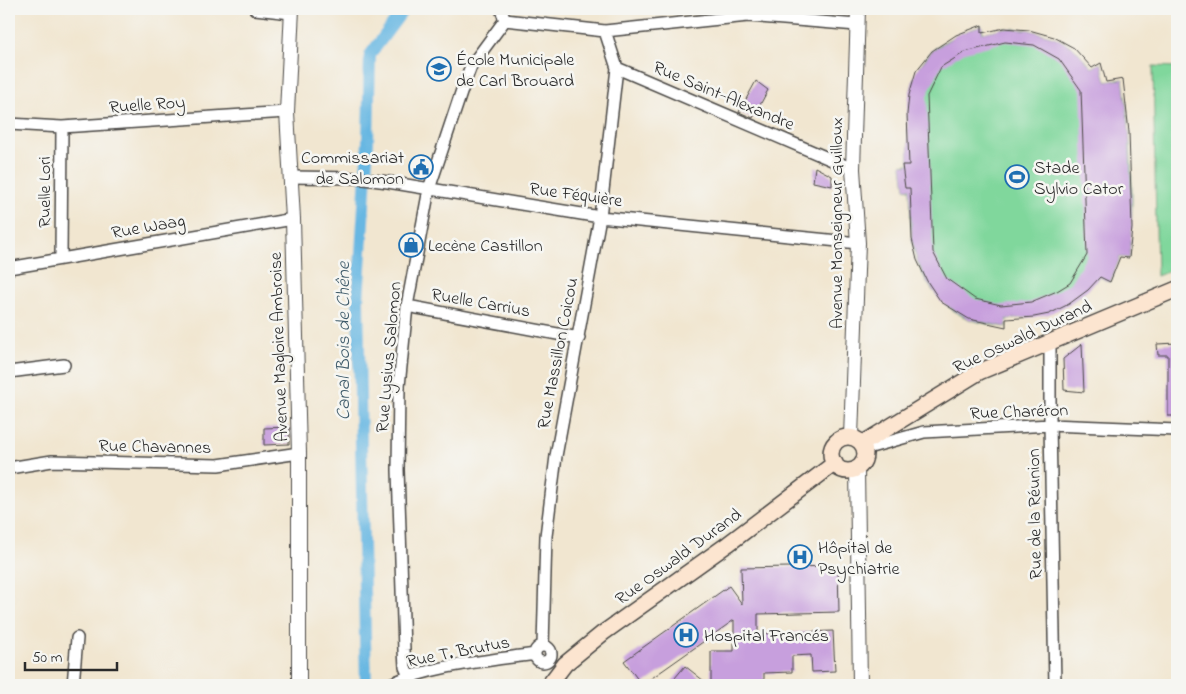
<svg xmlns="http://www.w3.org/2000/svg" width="1186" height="694" viewBox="0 0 1186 694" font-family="'Indie Flower',sans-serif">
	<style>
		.green { fill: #80d79c; stroke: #568164 }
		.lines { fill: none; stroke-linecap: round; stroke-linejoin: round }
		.canal { stroke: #67b7e2; stroke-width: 12 }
		.building { fill: #c79fdd; fill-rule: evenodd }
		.minor-casing { stroke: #494744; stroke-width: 14 }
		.tertiary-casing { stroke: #494744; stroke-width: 16 }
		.secondary-casing { stroke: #494744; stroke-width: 18 }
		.minor { stroke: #fff; stroke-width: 11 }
		.tertiary { stroke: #fff; stroke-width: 14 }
		.secondary { stroke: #fce5d0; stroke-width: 15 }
		.labels { text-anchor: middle; stroke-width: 5; stroke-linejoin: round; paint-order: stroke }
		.poi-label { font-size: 18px; fill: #2b2b2b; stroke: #f6f6f2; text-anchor: start }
		.street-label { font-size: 18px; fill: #2b2b2b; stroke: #f6f6f2 }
		.water-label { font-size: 19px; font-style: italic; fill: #405c6b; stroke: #f6f6f2 }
	</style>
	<rect width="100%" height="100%" fill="#f6f6f2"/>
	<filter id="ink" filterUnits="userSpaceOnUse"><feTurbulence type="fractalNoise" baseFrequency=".02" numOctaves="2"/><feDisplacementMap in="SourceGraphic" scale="10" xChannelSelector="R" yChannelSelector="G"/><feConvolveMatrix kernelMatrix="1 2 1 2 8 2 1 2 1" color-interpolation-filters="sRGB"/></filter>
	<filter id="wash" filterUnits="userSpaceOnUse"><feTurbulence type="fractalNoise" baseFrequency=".0096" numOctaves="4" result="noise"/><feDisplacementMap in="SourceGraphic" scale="20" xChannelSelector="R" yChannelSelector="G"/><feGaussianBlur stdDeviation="1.12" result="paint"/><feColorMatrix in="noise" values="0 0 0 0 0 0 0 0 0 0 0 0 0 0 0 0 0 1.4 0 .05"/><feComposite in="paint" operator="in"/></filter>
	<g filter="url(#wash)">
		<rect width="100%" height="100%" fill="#f1e6d0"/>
		<path class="green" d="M982,25L983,33L1004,28L1029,30L1054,37L1074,48L1092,68L1101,63L1106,82L1123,79C1131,138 1135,199 1129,258L1120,257L1110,282L1100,277C1070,309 1049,316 1007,319L1006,327C994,325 980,323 969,319C937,306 916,272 912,238C910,222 911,205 910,189L905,188L902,165L909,164C909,125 901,83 931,52C944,39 965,32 982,25Z
			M1153,66L1177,67V268L1157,276Z"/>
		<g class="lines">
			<path class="canal" d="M366,685L358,300L368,142L370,55L404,9"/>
		</g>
		<g id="blocks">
			<path class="building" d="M982,25V33L1004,28L1029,30L1054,37L1074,48L1092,68L1101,63L1106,82L1123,79L1129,132L1132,228L1129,258L1120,257L1110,282L1100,277L1088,290L1069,304L1049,314L1034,317L1006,319V327L969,319L941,302L927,281L917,260L912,239L910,188H905L902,165H909L907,114L909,95L916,71L932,51L956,35ZM1005,42L1034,45L1059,59L1081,90L1087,255L1070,283L1057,291L1031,302L1001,305L975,299L947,279L933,252L927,96L941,67L965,52Z
				M756,81L768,90L753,118L739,112Z
				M815,167L832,176V186L813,182Z
				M1177,343V416H1168V355H1158L1157,344Z
				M1082,344L1084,392L1064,390L1063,359Z
				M289,427V444L264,445V428Z
				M838,566L839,612L758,614V634L833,631L835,671L812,672L811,655L792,656V672L764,673V685H711V651H734V620L642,685L624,661L729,586L742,604L741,568Z
				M685,666L709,685H669Z"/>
		</g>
	</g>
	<g filter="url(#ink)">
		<use href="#blocks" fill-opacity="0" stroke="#494744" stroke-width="1"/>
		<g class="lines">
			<g class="minor-casing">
				<path id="minor" d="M255,9L291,13
					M501,9L505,20L605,31L748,16L857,25
					M605,31L617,68L853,169
					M9,124L62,127L287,112
					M291,177L356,178L388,182L600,217L858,243
					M61,258L62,127
					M9,268L293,219
					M407,306L579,338
					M1050,341V425L1055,685
					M9,372L64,365
					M864,449L924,432L1050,425L1177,430
					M9,468L52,461L218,465L299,453
					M543,646L546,536L556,456L600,217L617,68
					M535 654a8 8 0 1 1 16 0a8 8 0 1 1-16 0Z
					M73,685L77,638
					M388,685C434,665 486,661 535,654
					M413,685L405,667L404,650L398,470L399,386L407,306L429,189L463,87L471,66L505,20"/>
			</g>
			<g class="tertiary-casing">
				<path id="tertiary" d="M292,9L287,112L293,219L299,453V685
					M851,437L858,243L853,169L858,9
					M857,468L860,685"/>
			</g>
			<g class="secondary-casing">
				<path id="secondary" d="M831 454a17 17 0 1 1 34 0a17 17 0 1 1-34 0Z
					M862,444L979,372L1177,289
					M549,685L565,664L603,633L728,544L835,463"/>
			</g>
			<use href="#minor" class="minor"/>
			<use href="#tertiary" class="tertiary"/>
			<use href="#secondary" class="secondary"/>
		</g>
	</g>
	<defs>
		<g id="school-ring" transform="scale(1.25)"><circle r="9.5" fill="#f6f6f2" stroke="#1f6fb2" stroke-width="1.5"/><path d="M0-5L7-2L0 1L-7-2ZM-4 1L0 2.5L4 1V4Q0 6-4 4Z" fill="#1f6fb2"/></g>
		<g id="civic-ring" transform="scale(1.25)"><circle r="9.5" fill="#f6f6f2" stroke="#1f6fb2" stroke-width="1.5"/><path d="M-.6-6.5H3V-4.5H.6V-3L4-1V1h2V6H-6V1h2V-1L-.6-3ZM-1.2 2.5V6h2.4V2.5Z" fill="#1f6fb2"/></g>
		<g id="stadium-ring" transform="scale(1.25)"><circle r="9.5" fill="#f6f6f2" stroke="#1f6fb2" stroke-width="1.5"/><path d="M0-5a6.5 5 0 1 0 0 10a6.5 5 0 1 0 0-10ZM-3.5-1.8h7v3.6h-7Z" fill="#1f6fb2"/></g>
		<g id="shop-ring" transform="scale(1.25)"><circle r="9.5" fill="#f6f6f2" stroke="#1f6fb2" stroke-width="1.5"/><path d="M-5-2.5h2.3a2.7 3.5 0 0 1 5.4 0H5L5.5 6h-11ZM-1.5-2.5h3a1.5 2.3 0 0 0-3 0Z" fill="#1f6fb2"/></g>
		<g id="hospital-ring" transform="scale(1.25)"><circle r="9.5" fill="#f6f6f2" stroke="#1f6fb2" stroke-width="1.5"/><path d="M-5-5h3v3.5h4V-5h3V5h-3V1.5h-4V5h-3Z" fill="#1f6fb2"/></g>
	</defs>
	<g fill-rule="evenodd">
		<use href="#school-ring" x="439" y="69"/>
		<use href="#civic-ring" x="421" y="167"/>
		<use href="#stadium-ring" x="1017" y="177"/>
		<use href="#shop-ring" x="411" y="245"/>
		<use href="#hospital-ring" x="800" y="557"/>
		<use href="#hospital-ring" x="686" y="635"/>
	</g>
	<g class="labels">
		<g class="poi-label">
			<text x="456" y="65">École Municipale<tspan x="456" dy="21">de Carl Brouard</tspan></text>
			<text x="404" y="163" text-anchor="end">Commissariat<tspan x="404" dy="21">de Salomon</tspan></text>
			<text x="1034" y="173">Stade<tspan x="1034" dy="21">Sylvio Cator</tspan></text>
			<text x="428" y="251">Lecène Castillon</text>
			<text x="818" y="553">Hôpital de<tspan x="818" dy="21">Psychiatrie</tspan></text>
			<text x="704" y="641">Hospital Francés</text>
		</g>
		<g class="street-label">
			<text transform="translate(724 95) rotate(23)" y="6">Rue Saint-Alexandre</text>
			<text transform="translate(147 104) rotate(-4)" y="6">Ruelle Roy</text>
			<text transform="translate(44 192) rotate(-90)" y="6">Ruelle Lori</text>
			<text transform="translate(576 194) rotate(8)" y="6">Rue Féquière</text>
			<text transform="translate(836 223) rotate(-90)" y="6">Avenue Monseigneur Guilloux</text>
			<text transform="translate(148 226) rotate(-10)" y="6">Rue Waag</text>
			<text transform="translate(481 302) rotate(10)" y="6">Ruelle Carrius</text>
			<text transform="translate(1022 336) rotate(-25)" y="6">Rue Oswald Durand</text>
			<text transform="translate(278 347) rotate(-92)" y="6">Avenue Magloire Ambroise</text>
			<text transform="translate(557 353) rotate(-79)" y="6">Rue Massillon Coicou</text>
			<text transform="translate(388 357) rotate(-85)" y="6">Rue Lysius Salomon</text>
			<text transform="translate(1019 411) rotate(-2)" y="6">Rue Charéron</text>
			<text transform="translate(155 446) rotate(1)" y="6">Rue Chavannes</text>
			<text transform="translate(1034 514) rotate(-91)" y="6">Rue de la Réunion</text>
			<text transform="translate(678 556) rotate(-36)" y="6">Rue Oswald Durand</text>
			<text transform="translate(458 651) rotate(-11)" y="6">Rue T. Brutus</text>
		</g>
		<g class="water-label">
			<text transform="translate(342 341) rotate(-90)" y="7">Canal Bois de Chêne</text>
		</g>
	</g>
	<rect width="1186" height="694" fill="none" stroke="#f6f6f2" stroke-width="30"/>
	<path d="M25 662v8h92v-8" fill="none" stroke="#2b2b2b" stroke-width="2.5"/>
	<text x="32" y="662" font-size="15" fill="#2b2b2b" stroke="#f6f6f2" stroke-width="4" paint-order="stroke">50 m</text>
</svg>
